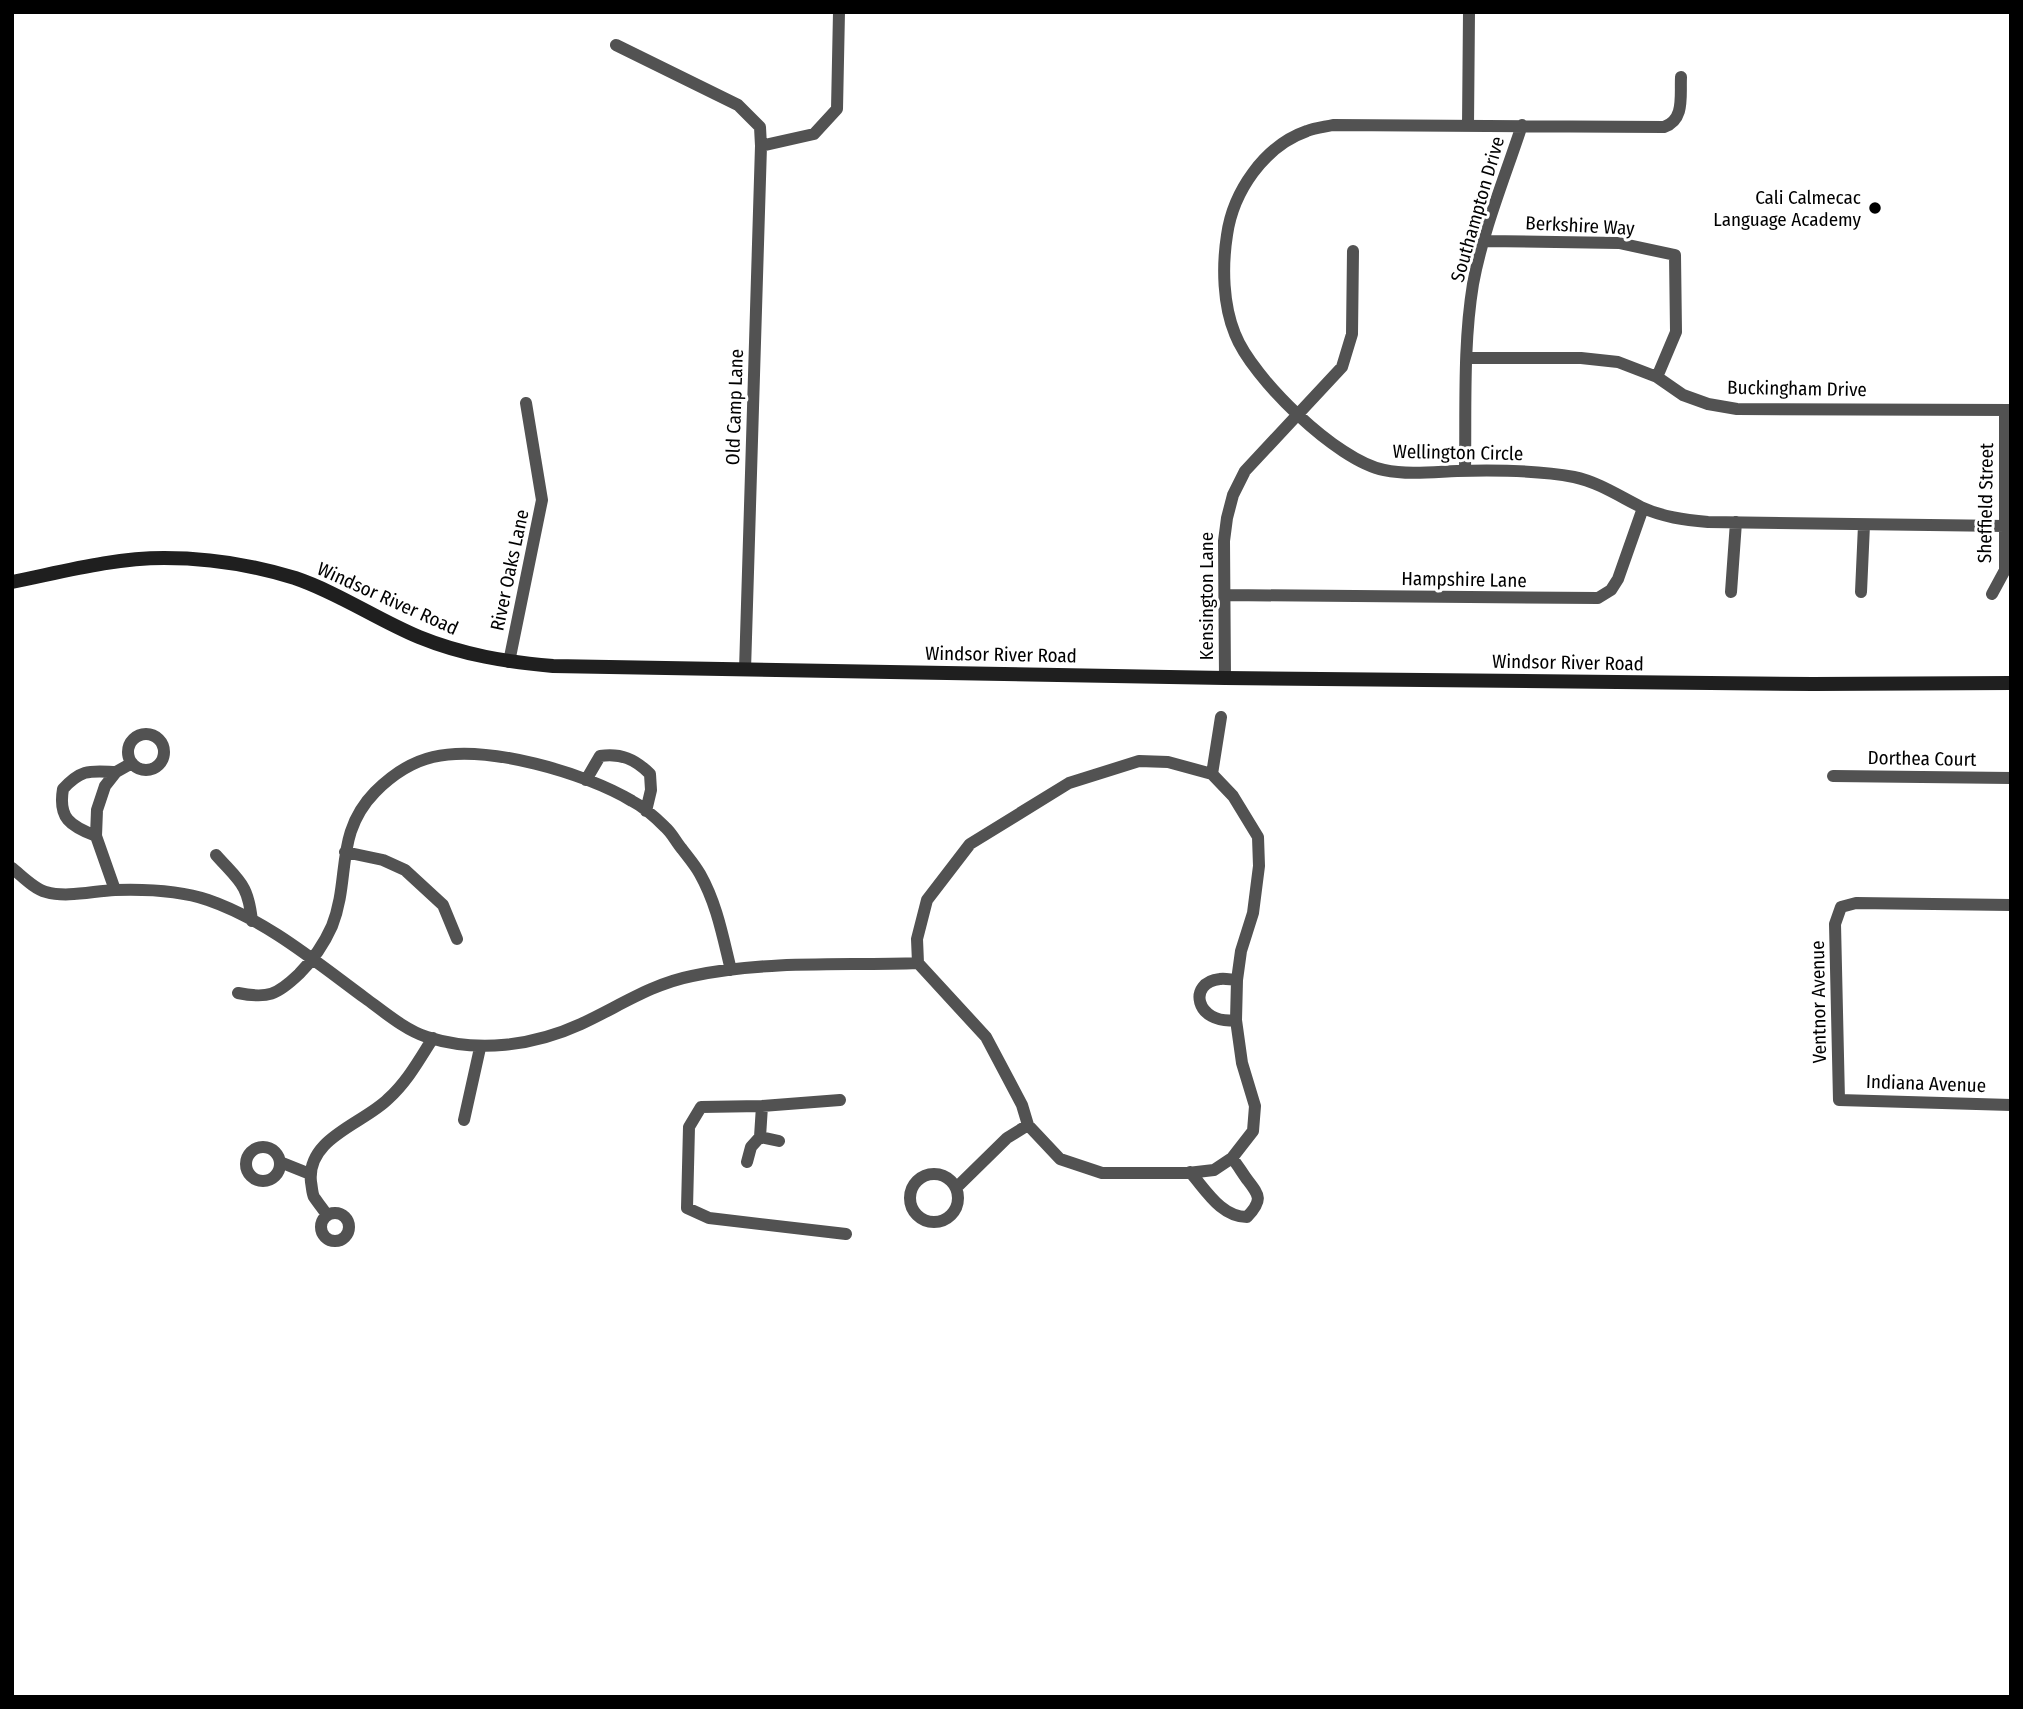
<svg xmlns="http://www.w3.org/2000/svg" width="2023" height="1709" viewBox="0 0 2023 1709" font-family="'Fira Sans Condensed',sans-serif">
	<style>
		.lines { fill: none; stroke-linecap: round; stroke-linejoin: round }
		.minor { stroke: #525252; stroke-width: 12 }
		.secondary { stroke: #1f1f1f; stroke-width: 14 }
		.poi-dot { fill: #000; stroke: #fff; stroke-width: 2.5 }
		.labels { text-anchor: middle; stroke-width: 6; stroke-linejoin: round; paint-order: stroke }
		.poi-label { font-size: 19px; fill: #000; stroke: #fff; text-anchor: end }
		.street-label { font-size: 19px; fill: #000; stroke: #fff }
	</style>
	<rect width="100%" height="100%" fill="#fff"/>
	<g class="lines">
		<path class="minor" d="M616,45L738,105L760,127L761,146
			M1681,77C1680,96 1685,120 1664,127L1333,125C1324,127 1315,128 1307,131C1264,146 1233,192 1227,235C1222,267 1223,305 1235,334C1252,378 1337,461 1384,470C1408,475 1433,472 1457,471C1493,470 1538,470 1574,477C1598,482 1619,496 1641,507C1662,517 1685,520 1708,522L2005,526
			M1468,125L1469,12
			M1484,241L1619,243L1675,255L1676,332L1657,377
			M1467,358H1581L1618,362L1657,377L1683,395L1708,404L1737,409L2011,410
			M1465,471C1466,409 1463,345 1473,284C1483,230 1505,177 1522,125
			M1731,592L1736,522
			M1861,592L1864,525
			M1992,594L2005,570V410
			M1225,595L1598,598L1611,590L1618,579L1643,508
			M509,662L542,500L526,403
			M745,670L761,146L814,134L837,109L839,12
			M1225,678L1224,541L1227,518L1233,495L1245,471L1342,367L1352,334L1353,251
			M128 752a18 18 0 1 1 36 0a18 18 0 1 1-36 0Z
			M1212,774L1221,717
			M1833,776L2011,778
			M586,780L600,756C621,753 635,759 650,774L651,790L646,811
			M96,836C70,826 58,818 63,789C82,768 91,771 116,772
			M345,852L383,860L405,870L443,905L457,939
			M216,855C240,882 248,884 252,921
			M12,868C22,876 34,889 46,892C67,898 93,891 115,890C146,889 179,890 208,900C266,920 316,962 365,998C383,1011 405,1030 427,1037C478,1053 533,1046 581,1024C618,1007 651,984 692,976C766,960 843,966 918,963L917,939L927,900L970,844L1069,783L1139,761L1168,762L1212,774L1233,796L1258,837L1259,866L1253,913L1241,951L1237,980L1236,1020L1242,1063L1255,1106L1253,1131L1232,1158L1214,1170L1188,1173H1102L1060,1159L1028,1125L1022,1105L986,1037L918,963
			M115,890L96,836L97,810L105,786L116,772L132,763
			M2011,905L1856,903L1841,907L1835,924L1839,1100L2011,1105
			M238,993C268,999 277,995 299,974C313,960 324,944 332,926C351,878 334,834 375,792C391,776 411,762 433,757C486,744 586,773 632,801C644,807 656,818 665,827C672,833 676,842 682,849C688,857 695,865 700,874C717,904 723,938 731,970
			M1236,1020C1195,1025 1187,982 1220,979C1225,978 1232,980 1237,980
			M840,1100L762,1106L701,1107L689,1127L687,1208L709,1218L846,1234
			M762,1106L760,1137L779,1141
			M464,1120L480,1048
			M246 1164a17 17 0 1 1 34 0a17 17 0 1 1-34 0Z
			M280,1162L310,1174
			M747,1162L751,1147L760,1137
			M1190,1172C1206,1190 1221,1217 1247,1217C1264,1199 1259,1195 1246,1178C1241,1171 1237,1164 1232,1158
			M910 1198a24 24 0 1 1 48 0a24 24 0 1 1-48 0Z
			M956,1188L1007,1138L1028,1125
			M321 1227a14 14 0 1 1 28 0a14 14 0 1 1-28 0Z
			M327,1215C323,1209 318,1203 314,1197C312,1193 312,1187 311,1182C306,1138 363,1124 388,1099C407,1082 419,1060 433,1038"/>
		<path class="secondary" d="M12,582C62,572 113,558 164,558C208,558 253,565 295,578C339,593 376,619 419,637C463,655 507,662 553,666L1225,678L1813,684L2011,683"/>
	</g>
	<circle class="poi-dot" cx="1875" cy="208" r="7"/>
	<g class="labels">
		<g class="poi-label">
			<text x="1861" y="204">Cali Calmecac<tspan x="1861" dy="22">Language Academy</tspan></text>
		</g>
		<g class="street-label">
			<text transform="translate(1477 209) rotate(-74)" y="7">Southampton Drive</text>
			<text transform="translate(1580 225) rotate(3)" y="7">Berkshire Way</text>
			<text transform="translate(1797 388) rotate(1)" y="7">Buckingham Drive</text>
			<text transform="translate(734 407) rotate(-88)" y="7">Old Camp Lane</text>
			<text transform="translate(1458 452) rotate(1)" y="7">Wellington Circle</text>
			<text transform="translate(1985 503) rotate(-89)" y="7">Sheffield Street</text>
			<text transform="translate(509 570) rotate(-78)" y="7">River Oaks Lane</text>
			<text transform="translate(1464 579) rotate(1)" y="7">Hampshire Lane</text>
			<text transform="translate(1206 596) rotate(-90)" y="7">Kensington Lane</text>
			<text transform="translate(388 598) rotate(24)" y="7">Windsor River Road</text>
			<text transform="translate(1001 654) rotate(1)" y="7">Windsor River Road</text>
			<text transform="translate(1568 662) rotate(1)" y="7">Windsor River Road</text>
			<text transform="translate(1922 758) rotate(1)" y="7">Dorthea Court</text>
			<text transform="translate(1818 1002) rotate(-91)" y="7">Ventnor Avenue</text>
			<text transform="translate(1926 1083) rotate(2)" y="7">Indiana Avenue</text>
		</g>
	</g>
	<rect width="2023" height="1709" fill="none" stroke="#000000" stroke-width="28"/>
</svg>
